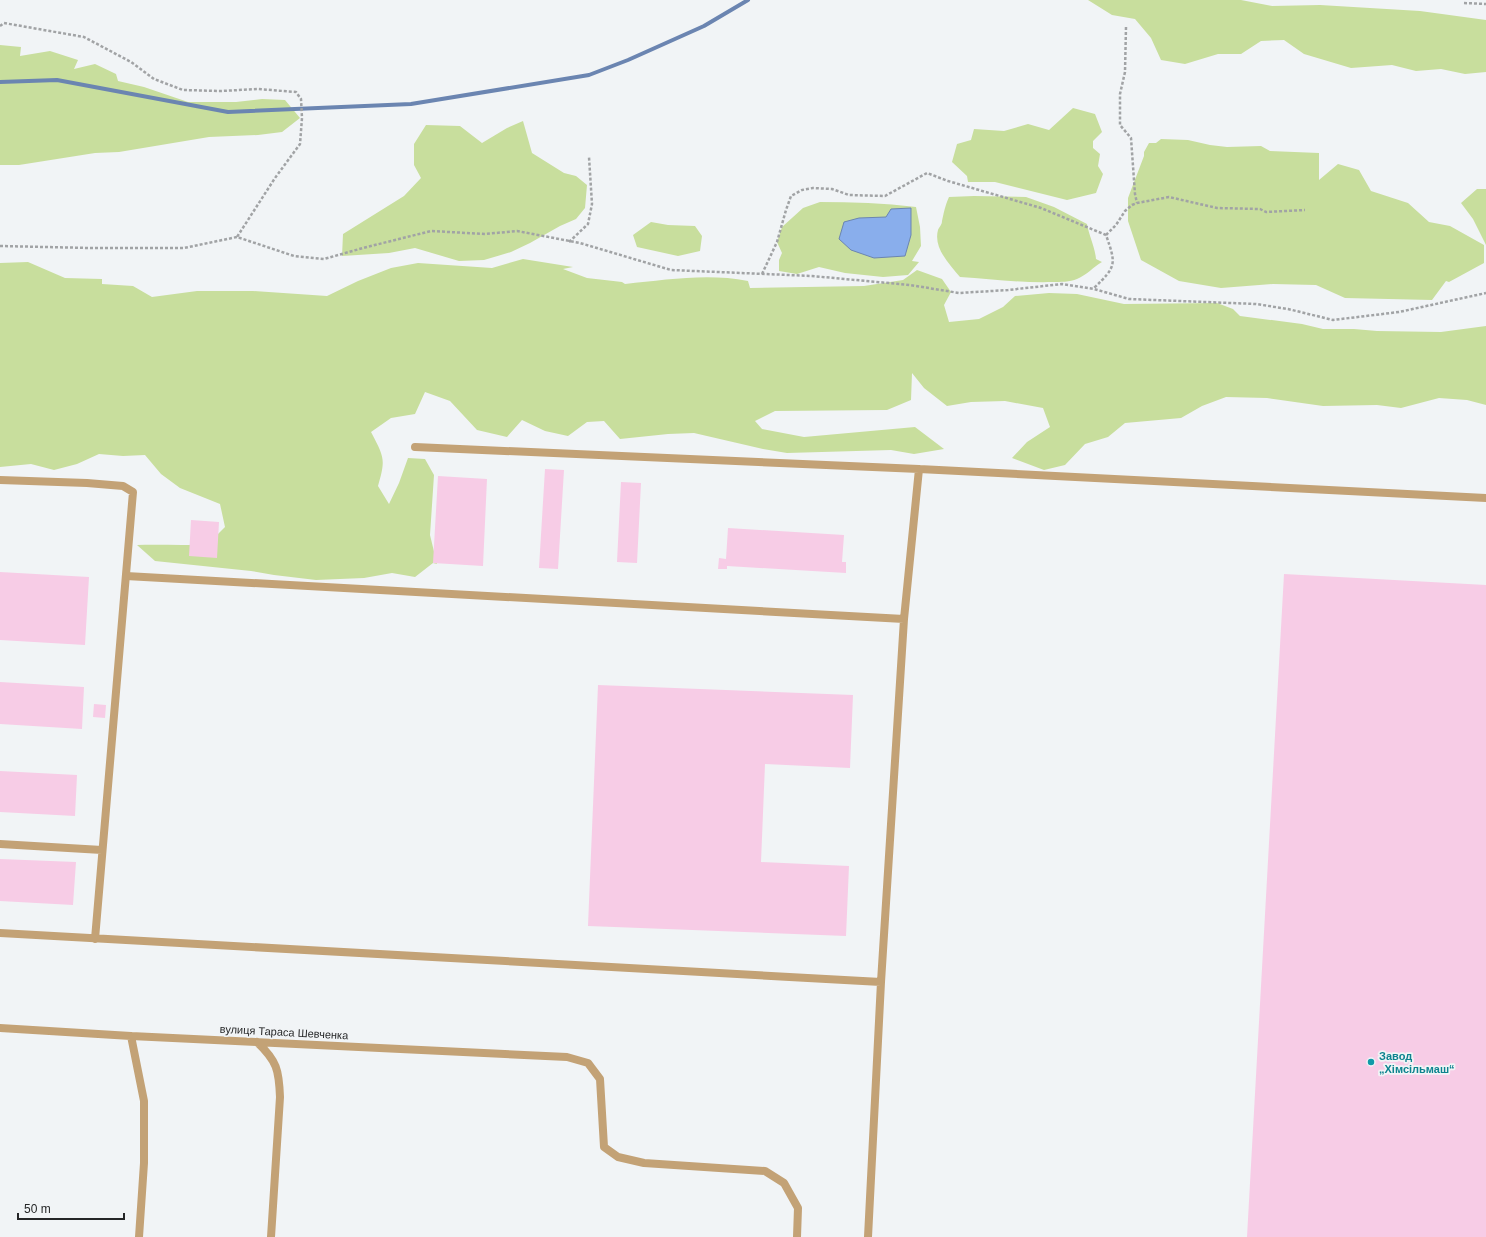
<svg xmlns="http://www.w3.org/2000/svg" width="1486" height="1237" viewBox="0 0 1486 1237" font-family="Helvetica,sans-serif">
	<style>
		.green { fill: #c8de9d }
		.water { fill: #89aeec; stroke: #6b85b1 }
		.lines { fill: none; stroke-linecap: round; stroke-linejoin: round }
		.stream { stroke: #6b85b1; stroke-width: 4 }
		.building { fill: #f7cce6 }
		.path { stroke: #a1a3a5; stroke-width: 2.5; stroke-dasharray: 3 2; stroke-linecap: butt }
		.service { stroke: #c3a276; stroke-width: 8 }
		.culture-dot { fill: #0f9aa8; stroke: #f1f4f6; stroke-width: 1.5 }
		.labels { text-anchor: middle; stroke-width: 3.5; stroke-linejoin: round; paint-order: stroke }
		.street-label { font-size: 11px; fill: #252627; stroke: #f1f4f6 }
		.culture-label { font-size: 11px; font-weight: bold; fill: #0d838f; stroke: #f1f4f6; text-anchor: start }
	</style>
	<rect width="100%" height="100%" fill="#f1f4f6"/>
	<path class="green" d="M1088,0H1241L1272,6L1320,5L1420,11L1486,20V72L1465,74L1441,69L1416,71L1392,65L1351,68L1304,54L1284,40L1261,41L1241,54H1218L1185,64L1161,60L1151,38L1135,19L1112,15Z
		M0,45L21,47L20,56L50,51L78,60L74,69L95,64L116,74L118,81L144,87L188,102H236L262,99L285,100L300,118L282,132L258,135L209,137L119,152L95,153L19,165H0Z
		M1073,108L1095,114L1102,132L1093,141V148L1100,154L1098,166L1103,174L1096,193L1067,200L995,182H968L967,176L952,162L957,144L971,140L974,129L1004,131L1028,124L1049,130Z
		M523,121L532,153L564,173L576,176L587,185L585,208L576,219L560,226L530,243L511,252L484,260L459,261L415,248L389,253L342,256L343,234L404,196L421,178L414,165V144L426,125L460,126L482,143L507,128Z
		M1161,139L1188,140L1210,145L1227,147L1261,146L1270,151L1319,153V180L1338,164L1359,170L1371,191L1408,203L1429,222L1450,226L1484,245V263L1449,282L1446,281L1432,300L1345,298L1316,285L1273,284L1221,288L1179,281L1141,260L1128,221V198L1144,156V152L1149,143H1156Z
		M1477,189H1486V245L1473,219L1461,203Z
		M974,196L1026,197L1054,207L1087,224C1089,236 1095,247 1096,259L1102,262C1093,267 1087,275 1077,279C1070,282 1060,282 1053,282C1022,283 991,279 960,277C950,265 933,248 938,230C939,227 942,225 942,221C944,212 945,206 949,197Z
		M820,202C852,202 884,203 916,207L920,227L921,246L912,261L919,262L908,275L883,277L845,273L819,267L797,274L779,271V260L782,253L777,242L782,227L803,208Z
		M651,222L668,225L695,226L702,236L700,251L678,256L637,247L633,235Z
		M523,259L573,267L563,269L587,278L622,282L625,284C666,280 707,273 748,281L750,288L864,286L903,280L917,270L942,279L951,292L944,305L949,322L979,319L1003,307L1015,296L1049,293L1077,294L1124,304L1217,303L1233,309L1240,316L1302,324L1323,329H1354L1377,331L1441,332L1486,326V405L1467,400L1439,398L1401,408L1377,405L1323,406L1267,398L1226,397L1202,406L1181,418L1125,423L1108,437L1085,444L1065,465L1044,470L1012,458L1027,442L1050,427L1043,408L1005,401L971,402L947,406L924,388L912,373L911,400L887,410L775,411L755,421L762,429L804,437L915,427L944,449L914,454L891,450L787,453L763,449L694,433L668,434L620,439L604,421L587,422L568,436L545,431L522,420L507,437L477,430L450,401L425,392L415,414L391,418L371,432C384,457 386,459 378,486L389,504L399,483L408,458L425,459L434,475L430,535L437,564L433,563L415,577L392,573L364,578L316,580L274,575L251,571L155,561L137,545C161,544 184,546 208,544L225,527L220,504L180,488L161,474L145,455L123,456L99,454L77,464L54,470L31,464L0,467V263L28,262L65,278L102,279V284L133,286L152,297L197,291H253L327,296L358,281L391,268L418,263L492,268Z"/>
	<path class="water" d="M911,208V235L905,256L874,258L851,250L839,239L844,222L859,218L886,217L891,209Z"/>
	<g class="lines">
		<path class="stream" d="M0,82L57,80L228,112L411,104L589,75L628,60L704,26L748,0"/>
	</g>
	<path class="building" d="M545,469L564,470L558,569L539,568Z
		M438,476L487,479L483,566L433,563Z
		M621,482L641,483L637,563L617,562Z
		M191,520L219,522L217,558L189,556Z
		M728,528L844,535L842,562H846V573L727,566V569H718L719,558L726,559Z
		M0,572L89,577L85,645L0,640Z
		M1284,574L1486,585V1237H1247Z
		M0,682L84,687L82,729L0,724Z
		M598,685L853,695L850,768L765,764L761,862L849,866L846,936L588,926Z
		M94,704L106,705L105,718L93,717Z
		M0,771L77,775L75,816L0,812Z
		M0,859L76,862L73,905L0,901Z"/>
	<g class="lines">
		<path class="path" d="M1464,3L1486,4
			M0,26L4,23L84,37L131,62L154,79L183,90L221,91L258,89L296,92L301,99L302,118L300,144L275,178L237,237
			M1126,27L1125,72L1120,94V125L1131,138L1135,194L1137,203
			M1106,235L1116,225L1125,211L1132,205L1137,203L1169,197L1217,208L1260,209L1266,212L1305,210
			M569,242L588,224L592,204L589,157
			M0,246L90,248H184L237,237L294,256L324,259L363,248L431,231L485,234L517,231L580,243L671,270L812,276L910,285L959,293L1008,290L1062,284L1094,289L1129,299L1256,304L1288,309L1333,320L1399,312L1486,293
			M762,274L777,242L786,210L791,196L802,190L813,188L832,189L849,195L885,196L927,173L948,181L1041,208L1106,235C1116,264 1117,266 1094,288"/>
		<path class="service" d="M415,447L919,469L1486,498
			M0,480L87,483L123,486L133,492L95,939
			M126,576L904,619
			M0,844L102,850
			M0,933L881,982
			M0,1028L131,1036L567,1057L588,1063L600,1079L604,1147L618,1157L644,1163L765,1171L784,1183L798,1208L797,1237
			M131,1036L144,1101V1163L139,1237
			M257,1042C277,1061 279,1070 280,1097L271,1237
			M868,1237L881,982L904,619L919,469"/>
	</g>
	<circle class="culture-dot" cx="1371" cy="1062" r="4"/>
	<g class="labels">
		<g class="street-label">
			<text transform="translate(284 1032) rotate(3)" y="4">вулиця Тараса Шевченка</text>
		</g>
		<g class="culture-label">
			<text x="1379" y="1060">Завод<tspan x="1379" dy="13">„Хімсільмаш“</tspan></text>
		</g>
	</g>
	<path d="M18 1213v6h106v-6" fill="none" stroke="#252627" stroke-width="2"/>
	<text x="24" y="1213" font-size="12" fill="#252627" stroke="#f1f4f6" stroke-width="3" paint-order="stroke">50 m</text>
</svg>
